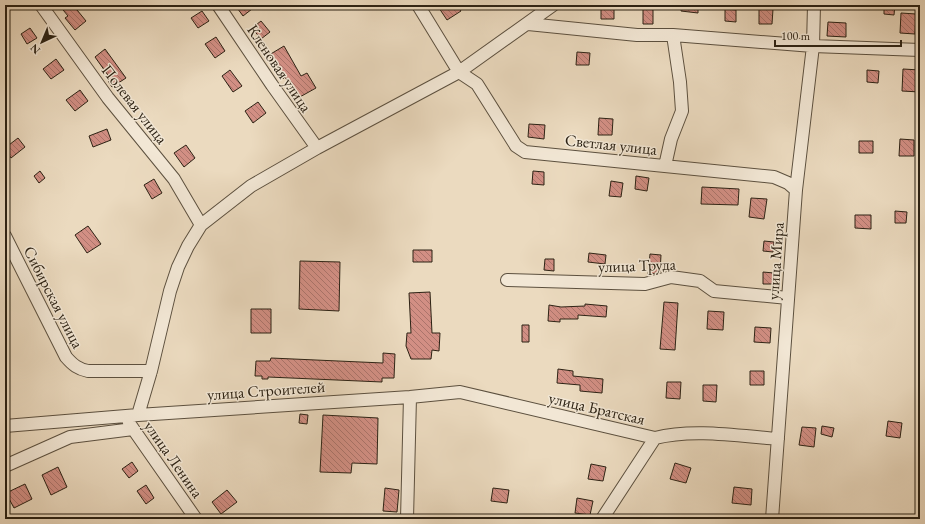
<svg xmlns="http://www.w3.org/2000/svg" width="925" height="524" viewBox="0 0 925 524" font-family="'EB Garamond',serif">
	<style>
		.building { fill: url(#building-back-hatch); stroke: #2c2214 }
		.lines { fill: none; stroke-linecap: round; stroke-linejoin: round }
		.minor-casing { stroke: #5c503f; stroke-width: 14 }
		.minor { stroke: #f2e7d5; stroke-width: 12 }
		.labels { text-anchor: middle; stroke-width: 3; stroke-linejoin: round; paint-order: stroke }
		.street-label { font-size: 16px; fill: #2c2214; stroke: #f2e7d5 }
	</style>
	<defs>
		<pattern id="building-back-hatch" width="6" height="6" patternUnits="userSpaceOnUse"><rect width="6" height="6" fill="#d28f84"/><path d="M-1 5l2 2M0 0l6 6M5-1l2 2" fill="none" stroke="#ab746b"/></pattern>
	</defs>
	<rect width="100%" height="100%" fill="#ebdabf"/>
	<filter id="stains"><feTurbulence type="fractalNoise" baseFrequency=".005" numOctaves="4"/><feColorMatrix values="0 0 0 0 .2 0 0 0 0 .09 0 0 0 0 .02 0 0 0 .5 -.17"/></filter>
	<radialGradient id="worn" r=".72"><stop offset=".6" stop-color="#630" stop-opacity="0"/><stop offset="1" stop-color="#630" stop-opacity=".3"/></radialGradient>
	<path class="building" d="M59,5H73L86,21L75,30L65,18L68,16Z
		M235,5H250L252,9L243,16Z
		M437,5H457L461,11L447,20Z
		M601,5H614V19H601Z
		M682,5H698V13L681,11Z
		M884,5H895L894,15L884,14Z
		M643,8H653V24H643Z
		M725,9L736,10V22L725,21Z
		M759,9H773L772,24H759Z
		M202,11L209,21L198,28L191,18Z
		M901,13L916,14L915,34L900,33Z
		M261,21L270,32L261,39L252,28Z
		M828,22L846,23V37L827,36Z
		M30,28L37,38L27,44L21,34Z
		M216,37L225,51L215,58L205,44Z
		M284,46L301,76L307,73L316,88L298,98L285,77L283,79L269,55Z
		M105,49L126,78L112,87L107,79L110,78L95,57Z
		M577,52L590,53L589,65H576Z
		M56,59L64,70L51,79L43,69Z
		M903,69L920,70V92L902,91Z
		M230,70L242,86L233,92L222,76Z
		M867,70L879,71L878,83L867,82Z
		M80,90L88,101L75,111L66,100Z
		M258,102L266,113L253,123L245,111Z
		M599,118L613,119L612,135H598Z
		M529,124L545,125L544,139L528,137Z
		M107,129L111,140L93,147L89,136Z
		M18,138L25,147L11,158L5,148Z
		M900,139L914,140V156H899Z
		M859,141H873V153H859Z
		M186,145L195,158L184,167L174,153Z
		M40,171L45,178L39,183L34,176Z
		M533,171L544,172V185L532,184Z
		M636,176L649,178L647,191L635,189Z
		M154,179L162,193L152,199L144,185Z
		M611,181L623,183L621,197L609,196Z
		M702,187L739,189L738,205L701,204Z
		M751,198L767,199L764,219L749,217Z
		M895,211L907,212L906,223H895Z
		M855,215H871V229L855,228Z
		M88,226L101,244L87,253L75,235Z
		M764,241L774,242L773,252L763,251Z
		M413,250H432V262H413Z
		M589,253L606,255L605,264L588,262Z
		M650,254L661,255L660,272L648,275Z
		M545,259H554V271L544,270Z
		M300,261L340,262L339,311L299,309Z
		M763,272L774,273V284H763Z
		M430,292L432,333H440L439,351L432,350L431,359H411L406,346L407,333H411L409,293Z
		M664,302L678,303L675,350L660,349Z
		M585,304L607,306L606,317L578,315V319H560V322L548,321L549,305L561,307L585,306Z
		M251,309H271V333H251Z
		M708,311L724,312L723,330L707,329Z
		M522,325H529V342H522Z
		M755,327L771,328L770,343L754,342Z
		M383,353L395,354L394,378H382V382L268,377V379H262V376H255L256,361H270L271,358L383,363Z
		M558,369L573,371V376L603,379L602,393L580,391V385L557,383Z
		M750,371H764V385H750Z
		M667,382H681L680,399L666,398Z
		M703,385H717L716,402L703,401Z
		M300,414L308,415L307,424L299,423Z
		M323,415L378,418L377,464L352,463L351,473L320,472Z
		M888,421L902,423L900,438L886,436Z
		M822,426L834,428L832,437L821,434Z
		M802,427L816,428L814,447L799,445Z
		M132,462L138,471L129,478L122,469Z
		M675,463L691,468L686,483L670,479Z
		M591,464L606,467L603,481L588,479Z
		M58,467L67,487L51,495L42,475Z
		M25,484L32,499L14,508L6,493Z
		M146,485L154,498L146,504L137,491Z
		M734,487L752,489L751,505L732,503Z
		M385,488L399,490L397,512L383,511Z
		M493,488L509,490L507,503L491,501Z
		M227,490L237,502L221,514L212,502Z
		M577,498L593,501L590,515L575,513Z"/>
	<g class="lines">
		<g class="minor-casing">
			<path id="minor" d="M41,5L108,98L174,179L201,225
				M218,5L272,85L317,148
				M418,5L459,72L477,84L516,146L525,152L774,177L788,183L796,190
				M528,24L637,35H673L680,82L682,111L671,139L665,166
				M673,35L813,46L920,50
				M5,236L66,357C73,365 78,369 88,371H151
				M507,280L645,284L671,277L700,281L714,291L788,298
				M138,415L151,371L170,291L178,267L188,246L201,225L251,186L317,148L459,72L553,5
				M129,423L196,519
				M5,426L138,415L410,397L460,392L655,438C693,428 739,436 778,439
				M5,466L70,437L133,429
				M407,519L410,397
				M602,519L655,438
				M772,519L796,190L813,46L814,5"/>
		</g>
		<use href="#minor" class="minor"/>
	</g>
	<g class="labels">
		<g class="street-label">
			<text transform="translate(280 68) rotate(56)" y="6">Кленовая улица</text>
			<text transform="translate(135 104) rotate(52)" y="6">Полевая улица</text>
			<text transform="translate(611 144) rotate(6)" y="6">Светлая улица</text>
			<text transform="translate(775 261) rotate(-86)" y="6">улица Мира</text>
			<text transform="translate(637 265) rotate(-2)" y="6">улица Труда</text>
			<text transform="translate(54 297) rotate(63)" y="6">Сибирская улица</text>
			<text transform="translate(266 390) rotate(-4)" y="6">улица Строителей</text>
			<text transform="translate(597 408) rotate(13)" y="6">улица Братская</text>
			<text transform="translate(174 459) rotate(55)" y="6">улица Ленина</text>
		</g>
	</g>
	<rect width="925" height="524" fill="none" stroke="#ebdabf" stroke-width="20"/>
	<rect x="6" y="6" width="913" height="512" fill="none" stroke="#2c2214" stroke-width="2"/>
	<rect x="10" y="10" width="905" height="504" fill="none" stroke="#2c2214"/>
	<g transform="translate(42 42) rotate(224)" stroke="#f2e7d5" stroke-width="3" paint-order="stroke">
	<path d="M0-3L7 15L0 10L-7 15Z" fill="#2c2214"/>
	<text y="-6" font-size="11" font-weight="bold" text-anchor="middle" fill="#2c2214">N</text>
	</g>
	<path d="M775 40v6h126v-6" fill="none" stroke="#2c2214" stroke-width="2"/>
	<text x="781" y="40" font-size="12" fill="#2c2214" stroke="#f2e7d5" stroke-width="3" paint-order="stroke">100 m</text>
	<rect width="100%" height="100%" filter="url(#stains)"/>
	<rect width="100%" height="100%" fill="url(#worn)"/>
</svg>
